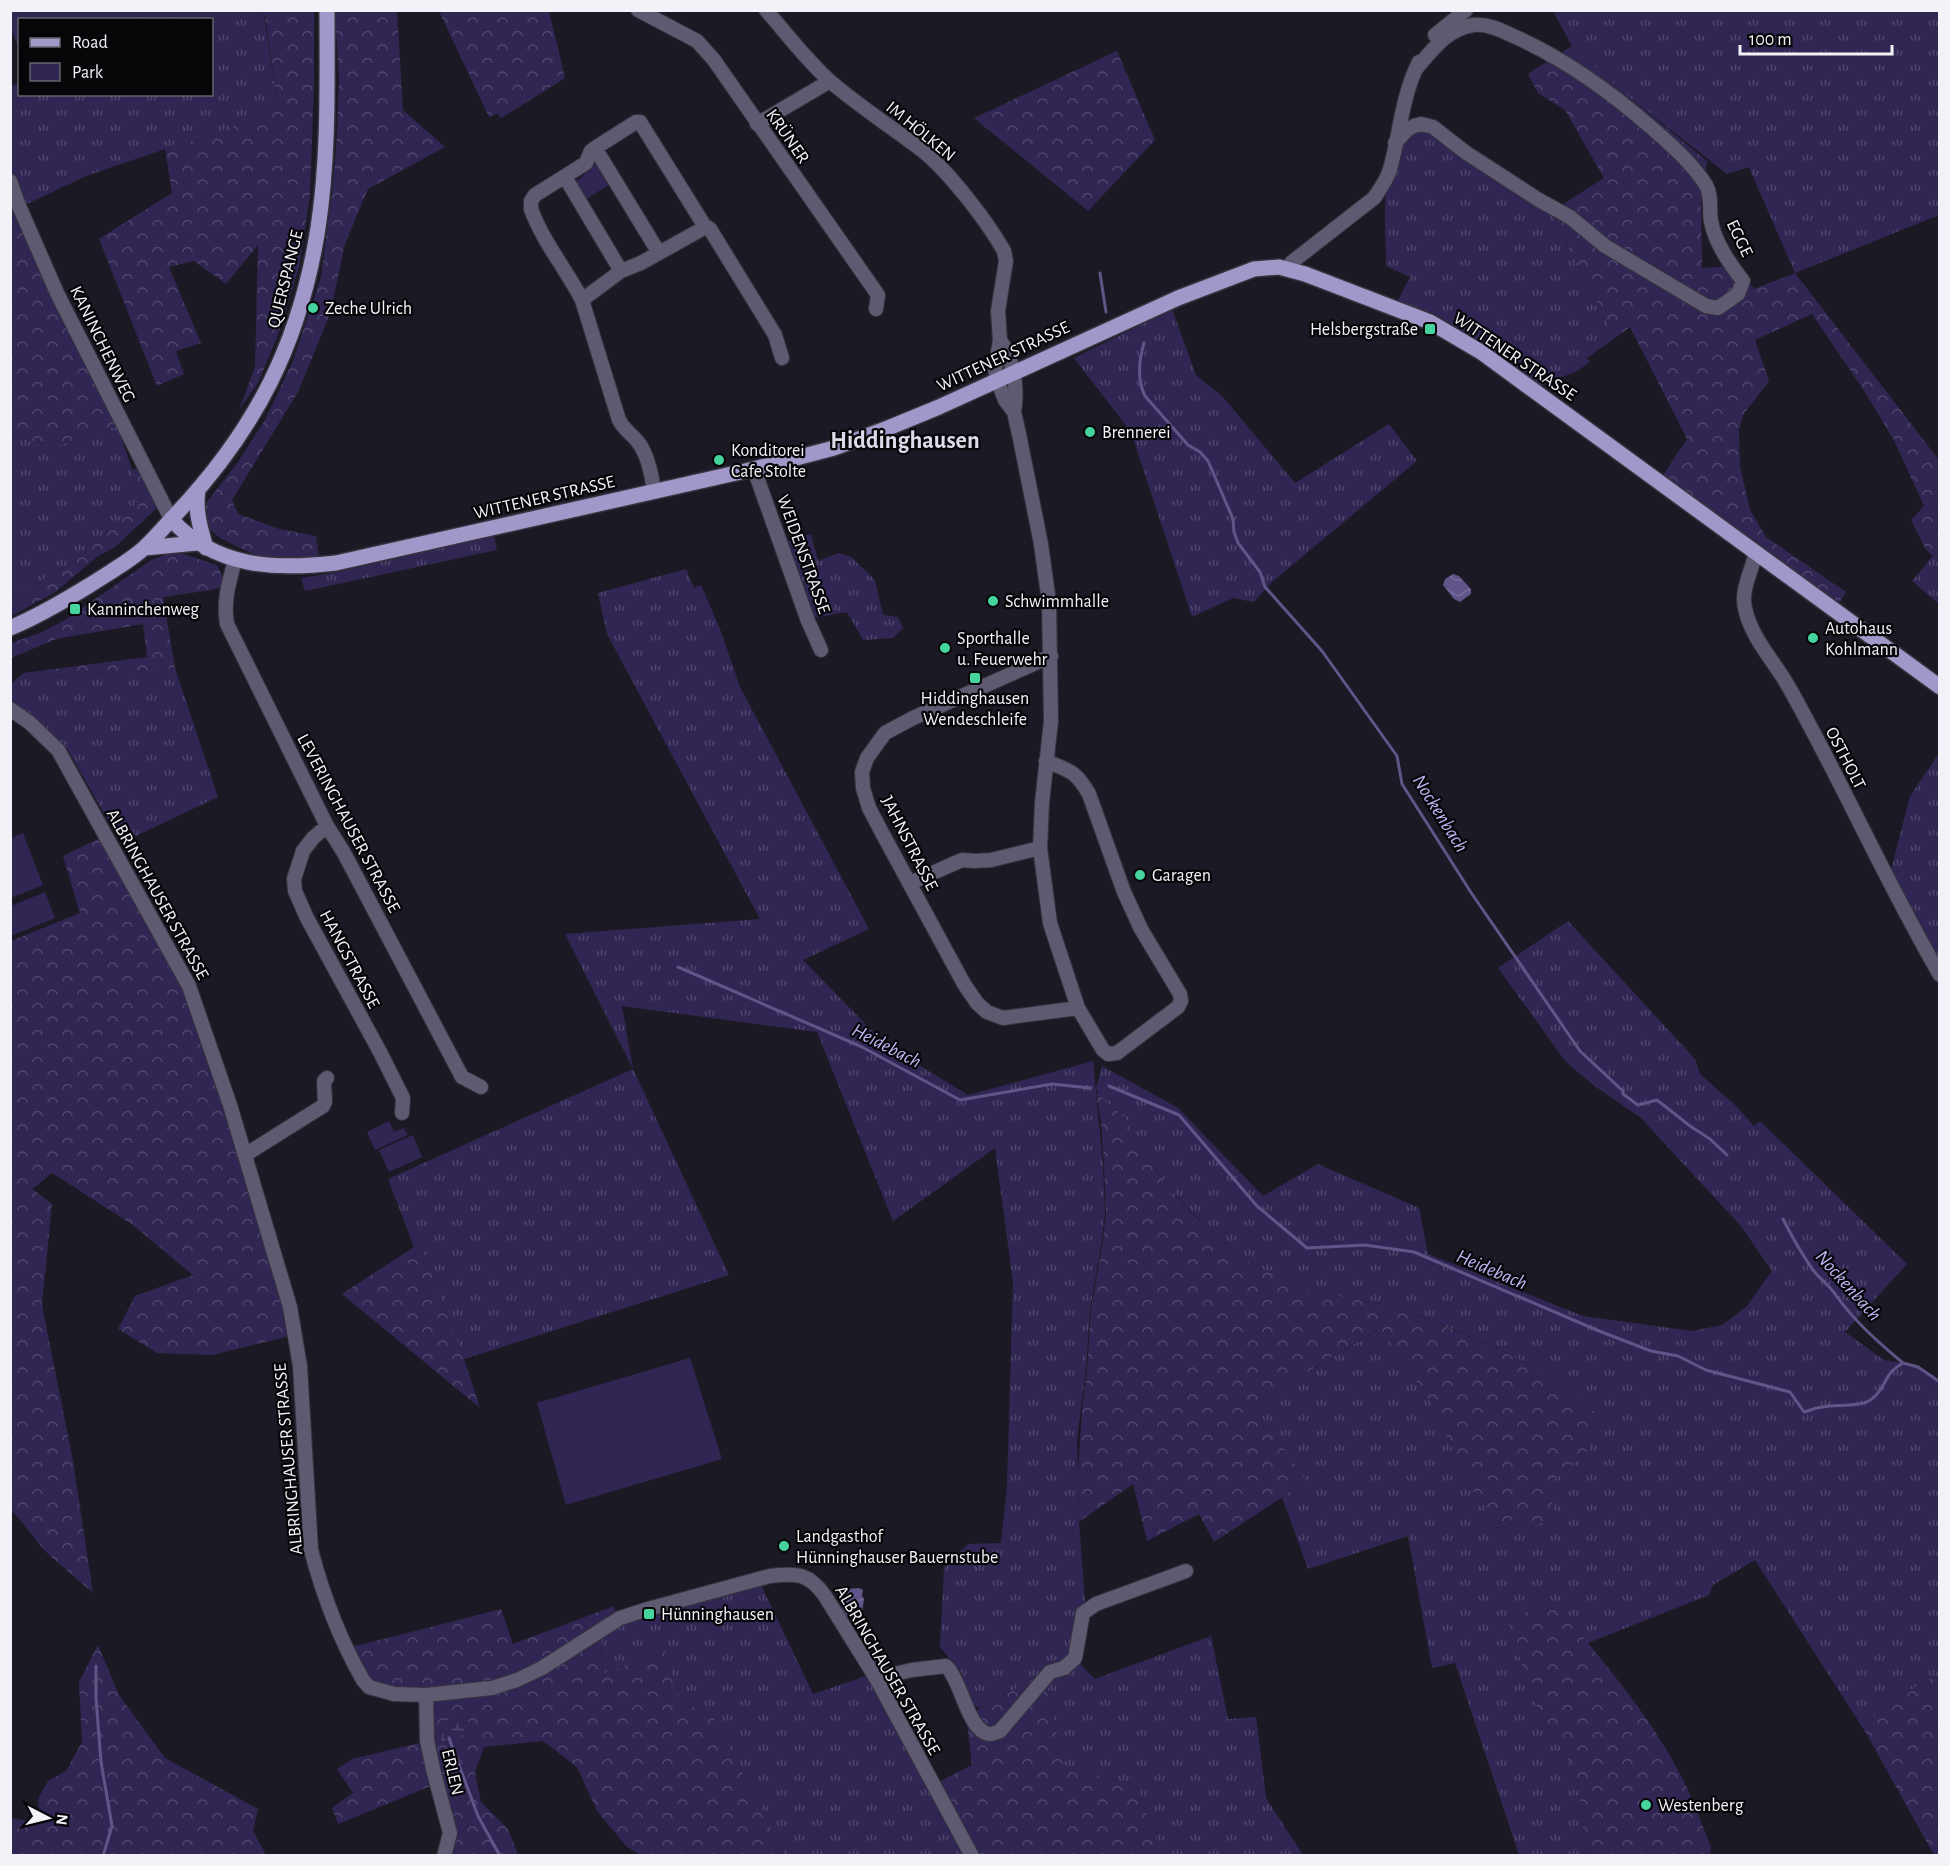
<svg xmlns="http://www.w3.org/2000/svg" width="1950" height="1866" viewBox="0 0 1950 1866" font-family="'Alegreya Sans',sans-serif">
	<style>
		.grass { fill: url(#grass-tufts) }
		.forest { fill: url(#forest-crowns) }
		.wetland { fill: url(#wetland-marsh) }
		.park { fill: #312653 }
		.water { fill: url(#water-waves) }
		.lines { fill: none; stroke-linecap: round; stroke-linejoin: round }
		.stream { stroke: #605488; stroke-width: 3 }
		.minor-casing { stroke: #35343e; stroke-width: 16 }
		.major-casing { stroke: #35343e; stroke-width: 18 }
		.minor { stroke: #5e5a71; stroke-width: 14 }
		.major { stroke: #a198c9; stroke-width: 15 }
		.poi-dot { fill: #46d49e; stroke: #060609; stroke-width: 2 }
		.labels { text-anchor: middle; stroke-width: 4.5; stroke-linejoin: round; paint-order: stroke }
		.street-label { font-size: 18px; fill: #f3f2f9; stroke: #060609 }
		.poi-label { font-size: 18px; fill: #f3f2f9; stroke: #060609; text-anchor: start }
		.water-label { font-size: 20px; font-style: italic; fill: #c1b5f5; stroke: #060609 }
		.district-label { font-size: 24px; font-weight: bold; fill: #dedbe9; stroke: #060609 }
	</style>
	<defs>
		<pattern id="grass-tufts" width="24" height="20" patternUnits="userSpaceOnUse" patternTransform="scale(1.5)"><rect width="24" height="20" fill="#312653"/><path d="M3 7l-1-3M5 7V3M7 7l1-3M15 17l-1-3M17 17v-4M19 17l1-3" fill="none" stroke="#4f466c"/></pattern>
		<pattern id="forest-crowns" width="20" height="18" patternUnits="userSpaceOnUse" patternTransform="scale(1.5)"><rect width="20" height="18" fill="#312653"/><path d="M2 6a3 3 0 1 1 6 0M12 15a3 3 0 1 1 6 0" fill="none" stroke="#4f466c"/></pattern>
		<pattern id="wetland-marsh" width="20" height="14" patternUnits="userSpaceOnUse" patternTransform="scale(1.5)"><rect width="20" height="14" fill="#312653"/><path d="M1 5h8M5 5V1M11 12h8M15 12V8" fill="none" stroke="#4f466c"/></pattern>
		<pattern id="water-waves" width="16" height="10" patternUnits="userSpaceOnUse" patternTransform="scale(1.5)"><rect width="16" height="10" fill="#605488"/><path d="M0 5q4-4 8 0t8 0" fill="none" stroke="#776d9a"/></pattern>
	</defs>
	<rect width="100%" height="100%" fill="#1b1a24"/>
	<path class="grass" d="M10,11H139L142,19L20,20L19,48L11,29Z
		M211,11H247L264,15L278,109L201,139L165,149L86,176L23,206L11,171L10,86L19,83L20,94H212V20L210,19Z
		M1553,11H1939V215L1795,273L1749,167L1727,174L1624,93L1572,46Z
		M1430,129L1551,212L1615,338L1587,358L1590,362L1577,371L1537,387L1397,302L1410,277L1386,266C1386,222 1378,169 1408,132Z
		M1172,309L1196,375L1223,397L1295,483L1389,424L1417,461L1272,582L1254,602L1233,598L1192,617L1131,432L1074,358Z
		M117,426L142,498L81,557L11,598V440L17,438L57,446Z
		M811,534L818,561L839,553L851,557L875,580L883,615L898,617L903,628L893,638L863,640L847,612L814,618L785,542Z
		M494,536L497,550L305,591L301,578L333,573Z
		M1933,556L1939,563V604L1912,581Z
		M686,569L694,588L701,585L720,629L740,687L869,929L803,960L886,1045L968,1095L1093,1061L1103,1165L1105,1212L1102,1240L1090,1309L1086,1370L1077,1439L1079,1522L1085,1601L1078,1620L1073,1658L980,1708L969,1704L961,1672L940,1647L944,1568L968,1544L1001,1543L1007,1486L1013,1283L995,1148L893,1221L817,1032L622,1006L633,1069L729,1275L464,1359L422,1249L414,1247L388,1179L633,1069L565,934L760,919L607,634L598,593Z
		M175,668L218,797L121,843L68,750L37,722L11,703V684L24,673L29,679Z
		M1939,753V970L1890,874L1910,796Z
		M1568,921L1695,1059L1700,1074L1736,1106L1754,1126L1760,1121L1907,1264L1845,1332L1884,1360L1916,1365L1939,1383V1679L1932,1677L1880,1709L1866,1733L1755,1560L1713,1585L1709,1595L1588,1643L1576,1629L1533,1699L1577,1775L1586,1854L1519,1855L1455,1663L1432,1668L1408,1536L1308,1569L1282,1497L1306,1481L1253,1405L1381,1328L1430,1401L1474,1493L1483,1503L1492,1529L1514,1523L1533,1527L1550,1483L1589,1449L1600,1416L1549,1376L1502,1350L1400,1307L1312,1292L1245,1261L1187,1208L1141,1151L1125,1118L1099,1095L1096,1088L1102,1066L1178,1108L1263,1196L1318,1164L1419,1208L1428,1254L1583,1316L1692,1331L1722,1325L1746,1307L1772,1271L1740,1225L1641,1118L1596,1087L1566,1062L1498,968Z
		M760,1583L813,1694L869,1675L966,1855H785L714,1718L680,1700L665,1651L603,1674L601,1634L637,1617Z
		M1211,1636L1228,1719L1256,1717L1266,1798L1303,1855H1162L1136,1785L1064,1766L1047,1686V1678L1077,1661L1095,1679Z"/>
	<path class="forest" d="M139,11V10L211,11L210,20L142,19Z
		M247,11H314V82L310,195L299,267L277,337L258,383L239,410L255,367L258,245L226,284L194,261L169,267L201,343L176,351L184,374L157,386L99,239L172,193L165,149L201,139L278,109L265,15Z
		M335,11H397L403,110L445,147L368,189L345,244L330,314L298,392L232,500L238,514L279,529L316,536L319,558L257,556L220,538L205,525L203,515L207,502L238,462L265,420L293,361L321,277L333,185L337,135L339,79Z
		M439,11H549L565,78L501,118L497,113L489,117Z
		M1572,46L1624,93L1707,161L1701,201L1702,268L1733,266L1754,289L1795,273L1939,460V563L1925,548L1911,520L1924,506L1894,440L1863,389L1812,314L1755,340L1769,381L1743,415L1739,430L1740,466L1750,510L1766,537L1846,592L1838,605L1663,475L1687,439L1630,327L1615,338L1551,212L1604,178L1565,110L1538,93L1528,74Z
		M1117,51L1155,140L1088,211L974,118Z
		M10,194L117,426L57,446L17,438L11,440Z
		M138,467L157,508L115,547L97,557L54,593L11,616V598L81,557L142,498L132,471Z
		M177,552L217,565C221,573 224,578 221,587L211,590L163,597L175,668L29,679L24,673L147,657L143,624L56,639L11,658V643L40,633L65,620L153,559Z
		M102,837L181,980L229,1120L283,1294L290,1336L212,1355L157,1353L118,1329L135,1296L193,1275L133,1225L52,1173L32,1189L52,1204L42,1305L73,1461L93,1593L46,1552L11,1509V941L80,913L63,856Z
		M1096,1092L1125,1118L1141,1151L1187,1209L1245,1261L1312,1292L1399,1307L1501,1350L1549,1376L1600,1416L1589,1449L1550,1483L1554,1518L1533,1527L1514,1523L1491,1529L1483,1503L1474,1493L1430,1401L1380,1328L1253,1405L1307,1481L1214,1542L1199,1514L1147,1541L1133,1484L1079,1522L1078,1471L1082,1410L1087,1370L1091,1309L1103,1240L1106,1213L1104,1166L1101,1121Z
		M414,1247L422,1249L464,1359L480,1408L342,1294Z
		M1550,1600C1566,1609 1572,1623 1583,1637C1621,1683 1662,1734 1687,1788C1696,1807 1703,1827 1711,1847L1710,1855H1586L1577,1775L1533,1699L1508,1621Z
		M614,1606L616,1616L600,1625L603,1674L665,1650L680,1700L714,1718L785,1855H641L627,1847L597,1811L577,1767L543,1741L484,1747L475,1772L481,1802L508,1829L518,1855H447L429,1731L427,1689C412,1690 387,1693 374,1685C363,1678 357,1658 352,1647L501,1609L513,1644Z
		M98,1645L119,1695L165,1758L258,1809L253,1831L266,1855H11V1818L40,1823L38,1799L48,1781L66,1771L82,1742L79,1682Z
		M1048,1671L1047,1686L1064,1766L1136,1785L1162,1855H977L938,1782L972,1765L966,1716Z
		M1932,1677L1940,1679L1939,1856L1934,1855L1866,1733L1880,1709Z
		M424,1742L433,1785L338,1824L332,1808L353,1793L337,1769L352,1759Z"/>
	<path class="wetland" d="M446,1713L458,1714L472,1724L458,1739L449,1738L441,1742Z"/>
	<path class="park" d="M595,161L612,183L586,199L574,182L582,177Z
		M23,833L43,885L11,898V838Z
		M45,892L55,918L11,936V906Z
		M389,1121L394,1132L404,1128L408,1135L375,1150L367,1132Z
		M413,1135L422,1157L389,1172L379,1150Z
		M690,1358L722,1459L566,1505L537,1403Z"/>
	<path class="water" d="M1453,574L1459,576L1471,589V594L1460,602L1454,599L1443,585L1445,579Z
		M859,1588L863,1590L862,1596L864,1599L862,1612L859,1617L854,1619L845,1616C840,1605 840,1599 846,1589Z"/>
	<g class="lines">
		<path class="stream" d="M1100,273L1106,312
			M1144,343C1139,360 1137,380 1145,396L1188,445L1200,452L1208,461L1233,519L1234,532L1238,543L1260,572L1265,587L1322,651L1397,756L1402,784L1472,894L1580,1051L1623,1091V1094L1638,1105L1657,1100L1690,1126L1710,1139L1727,1155
			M678,967L862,1047L960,1100L1052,1084L1090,1088
			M1109,1086L1179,1115L1257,1206L1307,1248L1365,1245L1414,1252L1599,1331L1651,1351L1678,1356L1706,1370L1790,1392L1804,1412C1811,1410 1817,1407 1823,1407C1837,1404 1862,1408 1873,1398C1887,1386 1884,1373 1903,1363L1918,1367L1940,1382
			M1783,1219C1792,1237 1802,1254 1813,1270C1820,1279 1829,1285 1835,1294C1854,1321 1878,1342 1903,1363
			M96,1666V1698L101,1762L112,1826L103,1856
			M449,1738L478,1816L500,1856"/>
		<g class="minor-casing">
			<path id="minor" d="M638,10L697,41L714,60L878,295L876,309
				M766,10C787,34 807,61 831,82C860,107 893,128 923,151C950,173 987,221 1004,251L1006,261L998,311L1000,340L995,369L997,380L1005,400L1014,412L1019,434L1041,544L1049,602L1051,721L1042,803L1040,848L1050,923L1078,1008L1103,1050L1108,1054L1117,1053L1178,1007L1181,1001L1180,994L1141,929L1124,892L1089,794C1076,771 1070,771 1046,761
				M1435,35L1466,10
				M757,124L830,81
				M1395,143L1407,130L1414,126L1421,124L1433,127L1465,152L1539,200L1570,217L1605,246L1706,306L1718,308L1738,294L1743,281C1730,264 1715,243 1711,221C1709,210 1712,195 1706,185C1692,163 1672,146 1653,129C1612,93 1570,62 1520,39C1506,33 1490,23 1473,25C1447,29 1432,50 1416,69
				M595,148L659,253
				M565,177L621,271
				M10,181L19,206L57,293L171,519
				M704,225L710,229L775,335L782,358
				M1288,268L1292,262L1374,198C1380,189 1387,180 1390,169C1400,134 1402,95 1419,62
				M582,300L621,271L641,263L702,229L704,225L640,122H636L595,148L591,151L586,163L535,195L531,201V209C543,242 566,269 582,300L619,420C625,431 631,433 638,442C648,455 652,476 654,492
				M1000,340C1014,360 1018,388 1014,412
				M754,469L808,621L821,650
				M1757,554L1754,559C1750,574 1741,592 1745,608C1751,639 1777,664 1791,691C1843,784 1886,882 1940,975
				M235,560C229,582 223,601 227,624L327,826L344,853L462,1077L481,1087
				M1051,656L913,718L885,733L867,758L862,772L863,788L869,808L880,829L964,984L977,1003L987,1012L1003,1018L1078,1008
				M10,709L30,723L58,750L189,986L230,1105L290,1307L300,1366L311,1550C323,1595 340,1640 363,1680L369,1687L394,1694L426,1695L492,1688L517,1680L542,1668L620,1618L648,1609L770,1576C797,1573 809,1573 825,1596L876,1678L972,1856
				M327,826L313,838L303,851L294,879L295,891L307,918L380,1052L403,1098L402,1113
				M910,883L962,860L974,861L991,860L1040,848
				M245,1155L323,1106L325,1102L324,1081L327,1078
				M876,1678L912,1670L946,1666C962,1681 968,1734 991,1734C994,1734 997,1732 1000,1731L1050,1672L1064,1668L1075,1658L1083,1613L1096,1604L1186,1571
				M426,1695L427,1740L433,1769L450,1833L444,1856"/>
		</g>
		<g class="major-casing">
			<path id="major" d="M198,490C195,511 200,527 206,548
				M171,519C215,568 275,570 336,563L754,469L834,448L888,428L939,407L1178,298L1254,269L1279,267L1305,274L1430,322L1481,352L1940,687
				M144,548L197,543
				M10,628C39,616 64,601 90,585C108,573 127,563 143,549C155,538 166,525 177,513C256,429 300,343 318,228C329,156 327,83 327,10"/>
		</g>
		<use href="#minor" class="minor"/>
		<use href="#major" class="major"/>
	</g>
	<g class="poi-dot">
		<circle cx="313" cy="308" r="6"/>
		<rect x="1424" y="323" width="12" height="12" rx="3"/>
		<circle cx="1090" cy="432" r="6"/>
		<circle cx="719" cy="460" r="6"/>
		<circle cx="993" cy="601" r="6"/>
		<rect x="69" y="603" width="12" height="12" rx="3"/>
		<circle cx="1813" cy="638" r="6"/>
		<circle cx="945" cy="648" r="6"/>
		<rect x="969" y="672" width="12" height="12" rx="3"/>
		<circle cx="1140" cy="875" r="6"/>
		<circle cx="784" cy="1546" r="6"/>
		<rect x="643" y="1608" width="12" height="12" rx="3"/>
		<circle cx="1646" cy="1805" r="6"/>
	</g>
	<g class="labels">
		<g class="street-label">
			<text transform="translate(921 131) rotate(39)" y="6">IM HÖLKEN</text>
			<text transform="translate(788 136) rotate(55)" y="6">KRÜNER</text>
			<text transform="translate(1740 238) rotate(64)" y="6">EGGE</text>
			<text transform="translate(285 279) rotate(-76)" y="6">QUERSPANGE</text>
			<text transform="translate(103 344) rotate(64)" y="6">KANINCHENWEG</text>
			<text transform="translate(1003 356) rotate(-25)" y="6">WITTENER STRASSE</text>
			<text transform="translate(1515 356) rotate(34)" y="6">WITTENER STRASSE</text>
			<text transform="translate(544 497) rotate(-13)" y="6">WITTENER STRASSE</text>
			<text transform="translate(804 554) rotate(70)" y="6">WEIDENSTRASSE</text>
			<text transform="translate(1846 758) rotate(63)" y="6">OSTHOLT</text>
			<text transform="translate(349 823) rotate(62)" y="6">LEVERINGHAUSER STRASSE</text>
			<text transform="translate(910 843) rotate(63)" y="6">JAHNSTRASSE</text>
			<text transform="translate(158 894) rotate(61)" y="6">ALBRINGHAUSER STRASSE</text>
			<text transform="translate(350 959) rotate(62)" y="6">HANGSTRASSE</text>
			<text transform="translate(288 1459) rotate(-95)" y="6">ALBRINGHAUSER STRASSE</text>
			<text transform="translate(888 1670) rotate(60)" y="6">ALBRINGHAUSER STRASSE</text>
			<text transform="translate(453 1772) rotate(77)" y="6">ERLEN</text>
		</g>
		<g class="poi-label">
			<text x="325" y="314">Zeche Ulrich</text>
			<text x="1418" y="335" text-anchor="end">Helsbergstraße</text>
			<text x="1102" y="438">Brennerei</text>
			<text x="731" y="456">Konditorei<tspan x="731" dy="21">Cafe Stolte</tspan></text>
			<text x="1005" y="607">Schwimmhalle</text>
			<text x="87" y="615">Kanninchenweg</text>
			<text x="1825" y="634">Autohaus<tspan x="1825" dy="21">Kohlmann</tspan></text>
			<text x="957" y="644">Sporthalle<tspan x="957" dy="21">u. Feuerwehr</tspan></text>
			<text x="975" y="704" text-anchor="middle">Hiddinghausen<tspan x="975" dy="21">Wendeschleife</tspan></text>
			<text x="1152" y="881">Garagen</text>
			<text x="796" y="1542">Landgasthof<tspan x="796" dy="21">Hünninghauser Bauernstube</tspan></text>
			<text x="661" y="1620">Hünninghausen</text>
			<text x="1658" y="1811">Westenberg</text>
		</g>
		<g class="water-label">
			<text transform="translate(1441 813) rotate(58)" y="7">Nockenbach</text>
			<text transform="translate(887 1045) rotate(27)" y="7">Heidebach</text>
			<text transform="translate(1492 1269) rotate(23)" y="7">Heidebach</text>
			<text transform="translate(1849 1285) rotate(48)" y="7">Nockenbach</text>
		</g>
		<g class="district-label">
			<text x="905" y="448">Hiddinghausen</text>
		</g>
	</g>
	<rect width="1950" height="1866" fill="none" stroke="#f3f2f9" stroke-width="24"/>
	<rect x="18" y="18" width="195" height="78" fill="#060609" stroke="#656469" stroke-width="1.5"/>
	<rect x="30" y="38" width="30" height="9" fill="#a198c9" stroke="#656469" stroke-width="1.5"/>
	<text x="72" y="48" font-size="18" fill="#f3f2f9">Road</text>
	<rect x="30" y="63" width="30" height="18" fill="#312653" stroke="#656469" stroke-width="1.5"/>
	<text x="72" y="78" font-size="18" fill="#f3f2f9">Park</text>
	<g transform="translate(48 1818) rotate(97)" stroke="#060609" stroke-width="4.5" paint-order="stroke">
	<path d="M0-4.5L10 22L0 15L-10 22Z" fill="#f3f2f9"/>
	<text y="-9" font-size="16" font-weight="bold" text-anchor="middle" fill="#f3f2f9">N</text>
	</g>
	<path d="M1740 45v9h152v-9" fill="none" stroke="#f3f2f9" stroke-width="3"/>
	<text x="1749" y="45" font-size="18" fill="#f3f2f9" stroke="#060609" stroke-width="4.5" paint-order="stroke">100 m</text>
</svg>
